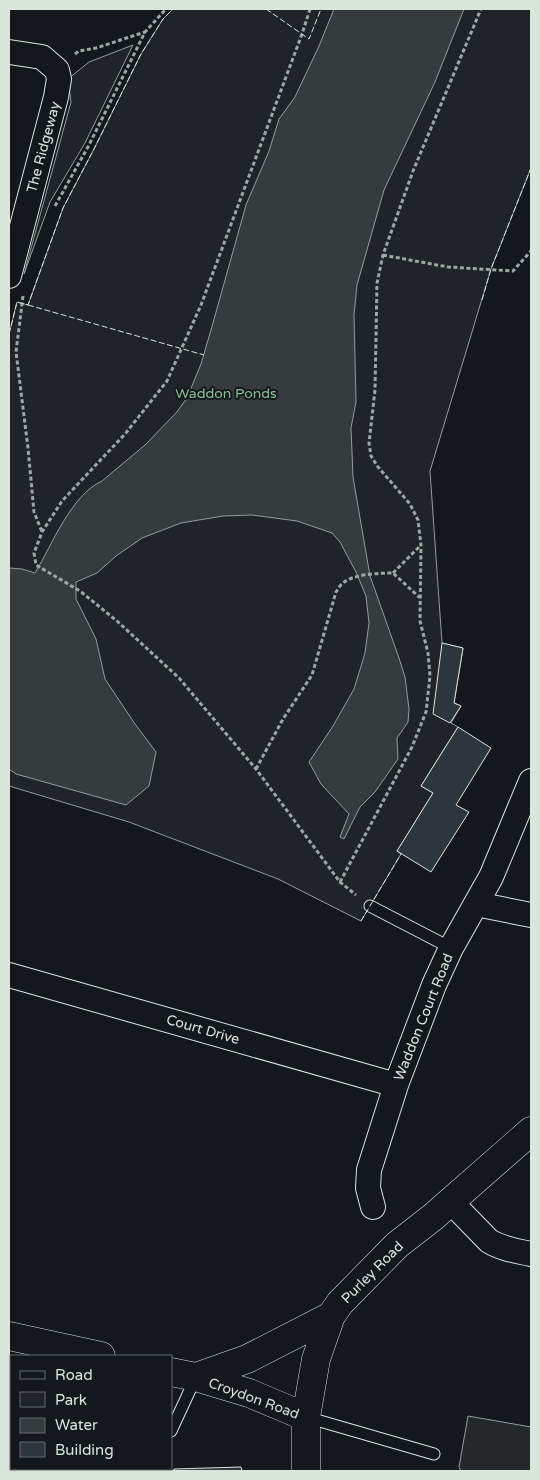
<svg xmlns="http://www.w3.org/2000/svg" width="540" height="1480" viewBox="0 0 540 1480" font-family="'Varela Round',sans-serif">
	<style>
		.green { fill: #202428; stroke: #939e99 }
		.parking { fill: #24282b; stroke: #939e99 }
		.water { fill: #363b3e; stroke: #939e99 }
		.building { fill: #2c363c; stroke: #d8e6dc }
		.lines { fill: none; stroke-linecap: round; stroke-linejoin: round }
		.service-casing { stroke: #d8e6dc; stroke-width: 13 }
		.minor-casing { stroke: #d8e6dc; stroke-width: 26 }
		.trunk-casing { stroke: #d8e6dc; stroke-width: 29 }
		.path { stroke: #9da8a2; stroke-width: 3; stroke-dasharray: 4 2.5; stroke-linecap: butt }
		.service { stroke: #14181c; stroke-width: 11 }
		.minor { stroke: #14181c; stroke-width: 24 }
		.trunk { stroke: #14181c; stroke-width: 28 }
		.fence { stroke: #d8e6dc; stroke-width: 1; stroke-dasharray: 6 2.5; stroke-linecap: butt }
		.labels { text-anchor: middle; stroke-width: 4; stroke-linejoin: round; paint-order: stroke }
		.street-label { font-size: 14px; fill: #d8e6dc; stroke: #14181c }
		.park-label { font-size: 14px; fill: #8ac095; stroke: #14181c }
	</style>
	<rect width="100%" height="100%" fill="#14181c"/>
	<path class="green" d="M173,9H531V168L491,269L430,471L442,643L463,648L454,703L461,706L451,723L458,727L421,786L433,793L397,851L401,854L361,921L278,879L129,822L9,786V334L17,302L28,305L63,208L94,149L141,54L163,19Z
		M133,45L85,143L50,202L24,274L71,102L68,79L89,62Z"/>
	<path class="parking" d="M468,1416L531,1427V1471H461L459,1467Z"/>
	<path class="water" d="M334,9H464L435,82L384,190L357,285L354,315L356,402L351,428L353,477L370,576L399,658L405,677L409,709L408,722L397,738L398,759L375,792L360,807L344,839L340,837L349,814L321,784L309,762L333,726L354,689L365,653L369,623L366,596L356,572L340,542L332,533L297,521L252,515L223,516L181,523L142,538L116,556L97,573L76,582V599L96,639L105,679L135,724L156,752L149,786L126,805L16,774L9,769V568L22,569L35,573C52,545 71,495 102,481L145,445L176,413L187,398L201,364L211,330L246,205L269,151L279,119L295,97L319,46Z"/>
	<path class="building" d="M442,643L463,648L454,703L461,706L450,723L433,714Z
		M458,727L491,748L456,805L469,812L431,872L397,851L433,793L421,786Z
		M241,1467L242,1471H174V1469Z
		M123,1469H148V1471H123Z"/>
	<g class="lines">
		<g class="service-casing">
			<path id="service" d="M370,906L451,948
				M306,1417L434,1454
				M171,1431L196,1377
				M164,1471V1469"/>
		</g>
		<g class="minor-casing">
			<path id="minor" d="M9,52L42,57L57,70L59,79L56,97L9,276
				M476,904L531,915
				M9,975L396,1085
				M451,1202L489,1241C502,1249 517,1251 531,1254
				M373,1207L368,1188L369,1170L396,1085L434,985L451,948L491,877L531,781"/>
		</g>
		<g class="trunk-casing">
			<path id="trunk" d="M9,1336L101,1356
				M171,1372L196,1377L249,1393L306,1417
				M196,1377L247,1359L331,1316
				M306,1471V1417L316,1359L331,1316L340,1303L397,1245L433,1217L531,1131"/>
		</g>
		<path class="path" d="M310,9L302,34L201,305L167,381L125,434L62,501L42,532L34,553L36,565L80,591L117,621L179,678L256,769L340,882L356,895
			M75,54L79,51L96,48L145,32
			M55,206L89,145L145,32L166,9
			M383,255L448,267L513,271L531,251
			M23,296L16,352L28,448L34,512L42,532
			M393,573L421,545
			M256,769L283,719L312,675L336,592C338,589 340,585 343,583C353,574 380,573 393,573L419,597
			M340,882L412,747L426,712L430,676L428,653L420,621L421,545L418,520L410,504L378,467L371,456L369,443L375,390L377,283L383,255L413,171L481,9"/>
		<use href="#service" class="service"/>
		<use href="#minor" class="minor"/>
		<use href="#trunk" class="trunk"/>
		<path class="fence" d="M266,9L309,39L321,9
			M482,300L491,269L531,168
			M28,305L204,355
			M9,334L17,302L28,305L63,208L94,149L141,54L163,19L173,9
			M361,921L401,854"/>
	</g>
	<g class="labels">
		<g class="street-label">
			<text transform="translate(43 147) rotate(-75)" y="5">The Ridgeway</text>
			<text transform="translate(423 1017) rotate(-68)" y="5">Waddon Court Road</text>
			<text transform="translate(203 1029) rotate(16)" y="5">Court Drive</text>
			<text transform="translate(372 1272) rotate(-45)" y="5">Purley Road</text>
			<text transform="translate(254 1398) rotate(20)" y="5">Croydon Road</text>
		</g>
		<g class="park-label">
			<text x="226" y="398">Waddon Ponds</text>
		</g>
	</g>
	<rect width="540" height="1480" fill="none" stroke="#d8e6dc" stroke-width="20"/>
	<rect x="10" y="1355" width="162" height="115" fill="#14181c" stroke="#626a69"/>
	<rect x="20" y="1371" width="25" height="8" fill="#14181c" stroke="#626a69"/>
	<text x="55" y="1380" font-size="15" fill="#d8e6dc">Road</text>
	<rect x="20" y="1392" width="25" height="15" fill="#202428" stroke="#626a69"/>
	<text x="55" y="1405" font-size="15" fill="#d8e6dc">Park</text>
	<rect x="20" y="1418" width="25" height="15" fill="#363b3e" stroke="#626a69"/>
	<text x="55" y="1430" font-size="15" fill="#d8e6dc">Water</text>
	<rect x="20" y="1442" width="25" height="15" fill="#2c363c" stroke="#626a69"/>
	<text x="55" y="1455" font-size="15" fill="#d8e6dc">Building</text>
</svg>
